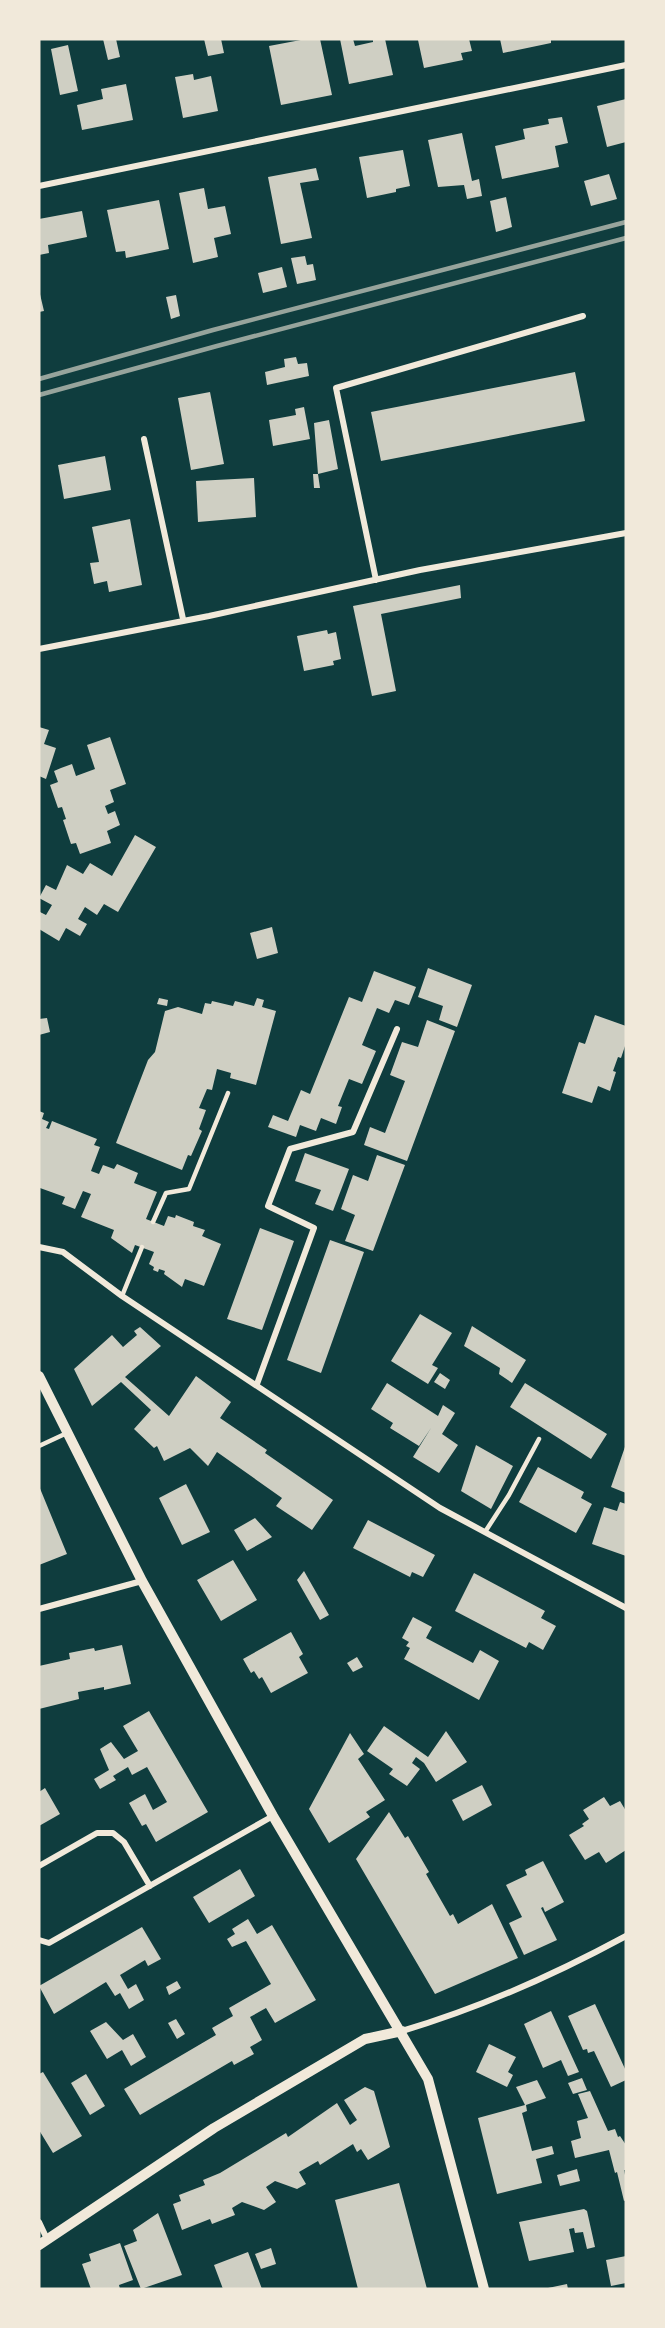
<svg xmlns="http://www.w3.org/2000/svg" width="665" height="2328" viewBox="0 0 665 2328" font-family="'Exo 2',sans-serif">
	<style>
		.building { fill: #cfcfc3 }
		.lines { fill: none; stroke-linecap: round; stroke-linejoin: round }
		.service { stroke: #f1e9da; stroke-width: 4.5 }
		.minor { stroke: #f1e9da; stroke-width: 6 }
		.tertiary { stroke: #f1e9da; stroke-width: 10 }
		.rail { stroke: #97a49c; stroke-width: 4.5 }
	</style>
	<rect width="100%" height="100%" fill="#0f3d3e"/>
	<path class="building" d="M103,39H116L120,57L108,60Z
		M204,39H221L224,53L208,56Z
		M306,39H320L332,95L281,105L269,46Z
		M340,39H353L355,46L373,42V39H385L393,75L349,84Z
		M424,39H469L472,51L461,53L463,60L424,68L418,40Z
		M500,39H551V43L503,53Z
		M68,45L78,91L60,95L51,49Z
		M193,74L194,80L211,76L218,111L183,118L175,77Z
		M126,84L133,120L82,130L77,105L103,99L101,89Z
		M626,99V142L607,147L597,106Z
		M562,117L568,143L555,146L559,167L502,179L495,146L525,139L523,129L549,124L548,119Z
		M462,133L472,181L479,179L482,196L467,199L464,185L438,187L428,140Z
		M403,150L410,186L396,189V192L367,198L359,157Z
		M316,168L319,180L300,183L312,238L281,244L268,177Z
		M609,174L617,199L591,206L584,181Z
		M204,188L208,209L225,206L231,234L214,238L218,257L193,263L179,193Z
		M506,197L512,227L496,232L490,201Z
		M159,200L169,249L126,258L125,251L116,252L107,210Z
		M82,211L87,237L48,245L49,253L39,255V219Z
		M305,256L307,265L313,264L316,280L297,284L291,258Z
		M282,267L287,287L263,293L258,273Z
		M39,290L44,311L39,312Z
		M176,295L180,316L171,319L166,297Z
		M296,357L298,364L307,363L309,376L267,385L265,372L285,367L284,359Z
		M575,372L585,421L381,461L371,412Z
		M210,392L224,464L191,470L178,398Z
		M304,407L310,439L273,446L269,420L296,415L295,409Z
		M329,420L338,469L318,474L314,423Z
		M105,456L111,490L64,499L58,465Z
		M313,474H318L320,488H314Z
		M254,478L256,517L198,522L196,481Z
		M130,519L142,585L109,592L107,581L94,584L90,563L99,562L92,527Z
		M460,585L461,598L381,614L396,691L372,696L353,606Z
		M327,630L328,634L336,632L341,659L333,661L334,665L304,671L297,636Z
		M39,727L49,730L44,744L56,748L46,779L39,776Z
		M110,737L126,784L110,790L114,802L105,806L108,814L115,811L120,825L107,831L111,843L80,854L76,843L71,844L63,820L66,819L62,807L58,808L50,785L58,782L54,771L61,768L72,764L76,776L95,769L87,745Z
		M135,835L156,847L118,912L104,904L97,915L85,907L78,919L87,924L80,936L66,928L59,941L39,929V914L40,912L46,915L52,905L39,898L46,885L56,890L67,865L83,874L90,863L112,876Z
		M272,927L278,953L257,959L250,933Z
		M428,968L472,985L457,1027L439,1020L443,1006L418,997Z
		M374,971L416,987L409,1005L395,1000L389,1013L377,1008L362,1045L376,1051L362,1084L349,1079L338,1106L342,1107L336,1124L321,1118L316,1131L300,1125L296,1137L268,1127L273,1115L288,1121L301,1090L310,1094L349,997L362,1002Z
		M159,998L168,1000L167,1006L157,1004Z
		M257,998L264,1000L262,1007L276,1011L256,1085L230,1078L231,1073L217,1069L212,1090L207,1089L199,1108L206,1110L199,1129L202,1131L191,1156L188,1155L182,1170L116,1143L148,1060L155,1052L165,1011L178,1007L202,1014L205,1003L211,1004L212,1001L233,1006L235,1001L254,1006Z
		M595,1015L626,1026V1043L621,1058L618,1057L613,1071L616,1072L610,1091L598,1086L592,1103L562,1093L579,1042L585,1044Z
		M47,1018L50,1032L39,1035V1019Z
		M427,1020L455,1031L407,1161L364,1145L370,1127L385,1133L405,1081L390,1075L402,1042L418,1047Z
		M39,1111L44,1113L42,1119L49,1122L46,1128L49,1129L52,1121L97,1139L94,1145L100,1147L91,1171L99,1174L103,1165L114,1169L117,1164L138,1173L134,1183L157,1192L146,1219L164,1226L168,1216L175,1218L176,1215L194,1222L193,1226L205,1230L202,1236L221,1244L204,1286L185,1279L182,1287L164,1274L165,1271L159,1269L158,1272L153,1270L154,1267L149,1264L154,1252L135,1245L132,1253L111,1238L114,1230L81,1217L91,1194L83,1191L75,1209L62,1204L65,1197L40,1188Z
		M305,1153L349,1169L333,1211L315,1204L321,1190L295,1181Z
		M377,1155L405,1165L373,1251L345,1241L355,1215L341,1209L353,1175L368,1181Z
		M260,1228L294,1241L262,1330L227,1319Z
		M330,1240L364,1252L321,1373L287,1360Z
		M420,1314L452,1333L432,1365L438,1368L428,1384L391,1361Z
		M472,1326L526,1360L512,1383L499,1374L500,1368L464,1346Z
		M140,1327L161,1346L125,1377L169,1416L196,1376L231,1402L220,1418L267,1450L265,1453L333,1500L312,1530L276,1506L282,1498L217,1452L208,1466L190,1448L164,1461L157,1446L154,1448L134,1429L151,1410L121,1382L92,1406L74,1369L112,1335L123,1347L137,1335L134,1331Z
		M440,1373L450,1380L445,1389L434,1382Z
		M387,1383L438,1416L443,1405L455,1413L442,1434L458,1445L439,1473L413,1457L431,1428L419,1446L390,1428L393,1423L371,1409Z
		M525,1383L607,1434L591,1459L510,1407Z
		M626,1444V1493L611,1487Z
		M476,1445L513,1466L491,1509L461,1491Z
		M538,1467L584,1492L581,1498L592,1504L576,1533L519,1502Z
		M186,1484L210,1532L182,1545L159,1498Z
		M39,1486L67,1554L39,1565Z
		M620,1502L626,1504V1556L592,1544L604,1507L617,1511Z
		M255,1518L272,1537L247,1551L234,1530Z
		M368,1520L435,1555L423,1577L412,1572L410,1577L353,1548Z
		M233,1560L257,1600L221,1621L197,1580Z
		M304,1571L329,1615L320,1620L297,1580Z
		M474,1573L545,1611L541,1618L556,1626L543,1650L529,1642L526,1648L455,1611Z
		M413,1617L432,1627L426,1638L473,1663L480,1650L499,1661L479,1700L404,1659L410,1648L406,1646L409,1642L402,1638Z
		M291,1632L303,1654L299,1657L308,1673L271,1693L262,1677L259,1679L254,1671L251,1673L243,1659Z
		M122,1645L131,1684L104,1690V1687L78,1692L79,1699L39,1709V1666L70,1659L69,1653L94,1648L95,1651Z
		M357,1657L363,1667L353,1672L347,1663Z
		M149,1711L208,1812L156,1842L146,1824L142,1826L129,1803L145,1794L153,1810L167,1802L147,1767L132,1775L128,1767L113,1776L116,1780L100,1789L94,1779L109,1770L100,1749L111,1742L124,1759L138,1751L123,1726Z
		M384,1726L428,1757L446,1731L467,1762L436,1782L424,1763L416,1757L412,1763L420,1769L407,1786L389,1774L393,1769L367,1751Z
		M350,1733L364,1754L358,1759L385,1800L366,1812L370,1817L329,1843L309,1809Z
		M482,1785L492,1805L463,1821L452,1800Z
		M45,1788L60,1814L39,1826V1792Z
		M604,1797L610,1806L620,1801L626,1811V1850L606,1863L599,1852L585,1860L569,1835L584,1826L582,1824L589,1819L583,1810Z
		M389,1812L405,1838L408,1836L429,1872L426,1874L450,1916L453,1914L458,1924L492,1904L518,1958L435,1994L356,1859Z
		M543,1861L564,1902L545,1912L543,1907L541,1908L557,1940L524,1955L509,1923L522,1917L506,1885L527,1875L525,1870Z
		M240,1869L255,1896L209,1923L193,1897Z
		M248,1919L257,1934L272,1925L316,2000L275,2023L266,2008L250,2017L262,2040L250,2047L254,2054L234,2065L232,2061L140,2115L124,2089L216,2035L212,2028L233,2016L229,2008L271,1984L246,1941L232,1947L227,1939L235,1934L232,1929Z
		M142,1927L161,1959L148,1966L145,1960L120,1975L128,1989L136,1984L144,2000L129,2009L120,1993L115,1996L106,1982L54,2014L39,1986Z
		M177,1981L181,1988L169,1995L166,1987Z
		M595,2004L626,2071V2080L611,2087L594,2051L588,2053L587,2049L583,2050L568,2016Z
		M551,2011L579,2072L568,2076L561,2060L543,2068L524,2024Z
		M176,2019L185,2034L177,2039L168,2023Z
		M106,2022L123,2040L133,2034L146,2057L131,2066L122,2050L107,2059L90,2031Z
		M489,2044L516,2057L508,2072L513,2075L507,2087L476,2072Z
		M43,2072L82,2136L53,2153L39,2130V2074Z
		M86,2074L105,2106L90,2115L71,2083Z
		M582,2078L587,2090L573,2094L568,2083Z
		M537,2080L546,2098L526,2105L527,2111L522,2113L532,2151L552,2146L554,2154L536,2159L542,2183L497,2194L478,2118L525,2105L516,2087Z
		M365,2087L374,2091L390,2147L368,2160L361,2149L357,2152L353,2144L320,2165L318,2161L299,2172L306,2184L297,2189L275,2181L266,2187L276,2202L264,2210L242,2202L232,2208L235,2215L212,2224L210,2219L182,2230L173,2204L181,2201L179,2195L205,2185L203,2180L220,2173L286,2133L288,2137L337,2103L350,2125L357,2120L344,2100Z
		M590,2091L608,2131L615,2129L618,2137L620,2136L626,2145V2170H624L626,2180V2200L624,2201L617,2172L615,2173L609,2150L575,2158L571,2141L581,2138L577,2121L588,2118L578,2094Z
		M577,2169L580,2181L560,2186L557,2175Z
		M399,2183L427,2289H358L335,2200Z
		M584,2209L587,2211L595,2247L587,2249L583,2232L575,2233L574,2228L569,2229L574,2252L529,2261L519,2222Z
		M158,2213L182,2275L141,2289L124,2246L137,2241L133,2230Z
		M120,2243L133,2280L119,2285L120,2289H91L82,2264L91,2261L89,2254Z
		M271,2248L276,2264L261,2269L255,2254Z
		M248,2252L262,2289H223L214,2265Z
		M626,2256V2283L611,2286L606,2260Z
		M567,2284L568,2289H548V2288Z"/>
	<g class="lines">
		<path class="service" d="M153,1222L166,1193L189,1189L228,1093
			M122,1296L142,1247
			M39,1446L67,1433
			M485,1532L509,1495L539,1439"/>
		<path class="minor" d="M39,186L626,65
			M144,439L183,619
			M376,580L336,388L583,316
			M39,649L209,616L420,570L626,533
			M39,1247L63,1252L122,1296L440,1508L626,1608
			M257,1384L314,1228L268,1206L290,1149L353,1132L397,1029
			M39,1609L142,1581
			M39,1866L97,1833H113L124,1842L150,1886
			M39,1940L49,1943L273,1816
			M402,2031C480,2008 554,1975 626,1936
			M39,2222L47,2239"/>
		<path class="tertiary" d="M39,1376L142,1581L273,1816L428,2079L484,2289
			M39,2245L214,2128L365,2039L402,2031"/>
		<path class="rail" d="M39,379L213,330L626,222
			M39,395L217,346L626,238"/>
	</g>
	<rect width="665" height="2328" fill="none" stroke="#f1e9da" stroke-width="81"/>
</svg>
